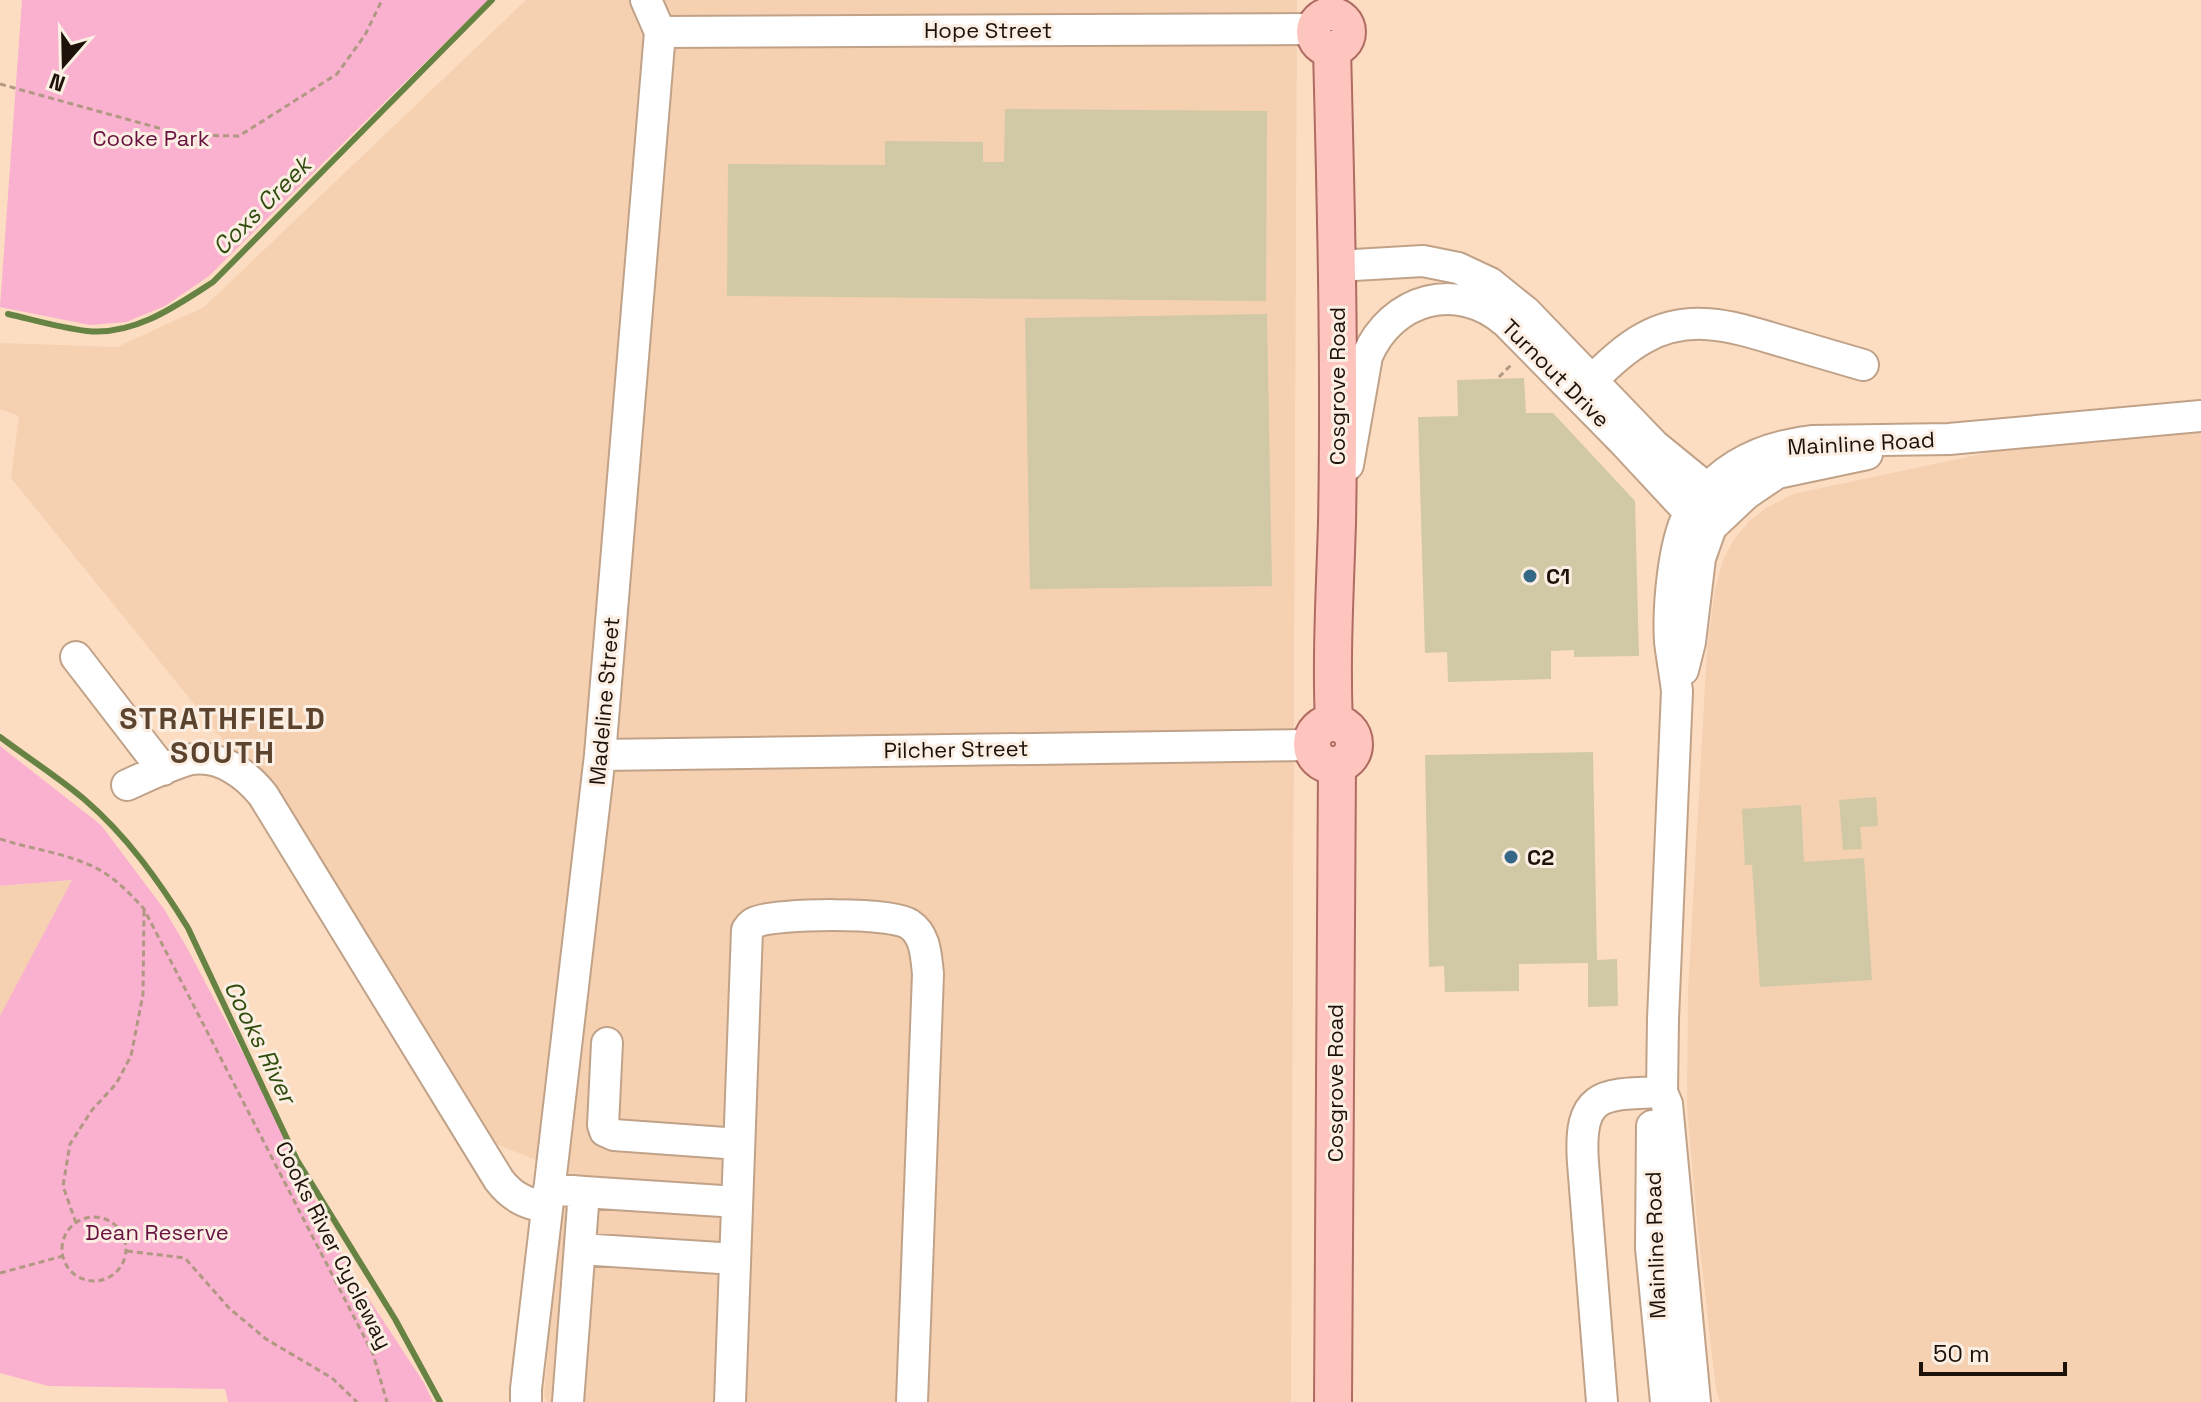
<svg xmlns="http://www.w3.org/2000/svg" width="2201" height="1402" viewBox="0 0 2201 1402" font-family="'Space Grotesk',sans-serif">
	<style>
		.built { fill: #f5d0b1 }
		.green { fill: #f9b1cf }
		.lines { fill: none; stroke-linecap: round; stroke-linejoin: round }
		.stream { stroke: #668343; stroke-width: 6 }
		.building { fill: #d1c9a5 }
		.minor-casing { stroke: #c0a289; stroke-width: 34 }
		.major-casing { stroke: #af6c62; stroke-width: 40 }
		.path { stroke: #b09883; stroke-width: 3; stroke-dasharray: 6 4; stroke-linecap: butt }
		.minor { stroke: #fff; stroke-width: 30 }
		.major { stroke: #fec4be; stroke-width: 36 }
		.poi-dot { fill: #356886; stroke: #fbeee3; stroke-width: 3 }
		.labels { text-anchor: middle; stroke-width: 6; stroke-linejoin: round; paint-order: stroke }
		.street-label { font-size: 22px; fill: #1d1209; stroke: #fbeee3 }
		.park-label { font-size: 22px; fill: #671240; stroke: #fbeee3 }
		.poi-label { font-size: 22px; font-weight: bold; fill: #1d1209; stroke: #fbeee3; text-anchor: start }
		.water-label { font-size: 24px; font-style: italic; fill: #2f4c0d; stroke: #fbeee3 }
		.district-label { font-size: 30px; font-weight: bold; letter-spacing: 2px; fill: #5c432d; stroke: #fbeee3 }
	</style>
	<rect width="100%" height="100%" fill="#fcddc2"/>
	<path class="built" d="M526,0H1297L1291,1402H548L544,1397L563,1171L496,1144L302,837L11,478L19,416L0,409V343L117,347L204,307Z
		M2201,431V1402H1720L1716,1390L1697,1222L1687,1106L1688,992L1707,650L1715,589L1723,560L1733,541L1749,521L1766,508L1793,494L1995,451Z
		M72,880L0,1017V886Z"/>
	<path class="green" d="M22,0H488L209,276L165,306L126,322L90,325L0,307Z
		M0,746L101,825L164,909L186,946L254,1074L348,1267L424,1383L433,1402H228L225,1389L48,1386L0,1373V1016L72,880L0,886Z"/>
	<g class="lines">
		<path class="stream" d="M8,314C34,320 61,328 87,331C134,336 176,306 213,282L492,0
			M0,737C28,758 58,777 84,799C127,836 159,881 188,928L297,1160L395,1319L440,1402"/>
	</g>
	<path class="building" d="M1005,109L1267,111L1266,301L727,296L728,164L885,165V141L983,142V162H1004Z
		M1267,314L1272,586L1030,589L1025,318Z
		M1524,378L1526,413H1553L1635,501L1639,656L1574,657V650L1551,651V679L1448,682L1447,652L1425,653L1418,417L1458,416L1457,380Z
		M1593,752L1597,960L1617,959L1618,1006L1588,1007V963L1519,964V991L1445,992L1444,966L1429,967L1425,755Z
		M1876,797L1878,826L1860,827L1862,849L1843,850L1839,800Z
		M1801,805L1804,862L1864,858L1872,980L1760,987L1752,865H1745L1742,809Z"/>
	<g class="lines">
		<g class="minor-casing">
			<path id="minor" d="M660,32L1315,29
				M1337,266L1423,261L1458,268L1490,283L1526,312L1654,445L1730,507
				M1578,393C1599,374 1620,351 1644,338C1690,312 1734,327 1781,341C1808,349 1836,357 1863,365
				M1348,465L1367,356C1392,298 1457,280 1506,322L1623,441L1689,512L1711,527
				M76,657L163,770
				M1683,670L1690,642L1700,558L1711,527L1746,494L1777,473L1867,454
				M600,755L1311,745
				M127,785C143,778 178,761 193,759C221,755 247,775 263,795L499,1180C512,1197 526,1204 547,1207
				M607,1043L603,1125L605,1131L614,1135L739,1144
				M1652,1126L1651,1248L1666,1402
				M549,1189L584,1192L568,1402
				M584,1192L737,1202
				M580,1249L735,1259
				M526,1402V1389L600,755L660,32L646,0
				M730,1402L747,930C749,927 753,923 756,922C776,913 893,912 909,924C926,935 926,956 928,974L912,1402
				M1602,1402L1583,1163C1578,1092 1602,1094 1662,1092
				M1695,1402L1667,1104L1662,1092L1663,1019L1677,691C1675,675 1672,658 1670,642C1668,607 1673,544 1689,513C1691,508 1696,503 1700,498C1728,462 1768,446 1813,441L1949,439L2201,416"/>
		</g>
		<g class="major-casing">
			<path id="major" d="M1315 32a16 16 0 1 1 32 0a16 16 0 1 1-32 0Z
				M1332,49C1336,206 1340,365 1337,523C1335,590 1331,656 1334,723
				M1312 744a21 21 0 1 1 42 0a21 21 0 1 1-42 0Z
				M1333,1402L1337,765"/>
		</g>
		<path class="path" d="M0,84L184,135L239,136L337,74L365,35L382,0
			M1499,377L1512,364
			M0,839C28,848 58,852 85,863C109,872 127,890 144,909L373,1354L387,1402
			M62 1249a32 32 0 1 1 64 0a32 32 0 1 1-64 0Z
			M76,1223L63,1186L70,1144L92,1110L116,1084L131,1056L143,994L144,910
			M127,1251L185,1258L229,1308L266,1339L332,1378L357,1402
			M0,1273L63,1256"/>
		<use href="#minor" class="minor"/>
		<use href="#major" class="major"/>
	</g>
	<g class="poi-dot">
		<circle cx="1530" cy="576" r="8"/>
		<circle cx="1511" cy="857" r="8"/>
	</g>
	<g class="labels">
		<g class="street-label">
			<text x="988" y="38">Hope Street</text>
			<text transform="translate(1556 373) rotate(45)" y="8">Turnout Drive</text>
			<text transform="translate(1337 386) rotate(-90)" y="8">Cosgrove Road</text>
			<text transform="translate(1861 443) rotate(-3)" y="8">Mainline Road</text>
			<text transform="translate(604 701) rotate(-85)" y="8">Madeline Street</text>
			<text transform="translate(956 749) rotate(-1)" y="8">Pilcher Street</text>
			<text transform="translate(1335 1083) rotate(-90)" y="8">Cosgrove Road</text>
			<text transform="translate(334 1245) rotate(63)" y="8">Cooks River Cycleway</text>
			<text transform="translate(1655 1245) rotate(-92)" y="8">Mainline Road</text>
		</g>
		<g class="park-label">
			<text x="151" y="146">Cooke Park</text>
			<text x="157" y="1240">Dean Reserve</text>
		</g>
		<g class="poi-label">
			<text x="1546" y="584">C1</text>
			<text x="1527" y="865">C2</text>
		</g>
		<g class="water-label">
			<text transform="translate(262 206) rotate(-45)" y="8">Coxs Creek</text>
			<text transform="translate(260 1042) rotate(64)" y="8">Cooks River</text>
		</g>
		<g class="district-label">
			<text x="223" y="729">STRATHFIELD<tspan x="223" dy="34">SOUTH</tspan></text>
		</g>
	</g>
	<g transform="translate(64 64) rotate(200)" stroke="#fbeee3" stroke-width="6" paint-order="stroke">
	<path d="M0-6L14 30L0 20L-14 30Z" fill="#1d1209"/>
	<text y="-12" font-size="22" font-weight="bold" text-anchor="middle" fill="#1d1209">N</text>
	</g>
	<path d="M1921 1362v12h144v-12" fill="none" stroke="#1d1209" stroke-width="4"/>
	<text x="1933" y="1362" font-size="24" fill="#1d1209" stroke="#fbeee3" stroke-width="6" paint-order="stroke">50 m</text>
</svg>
